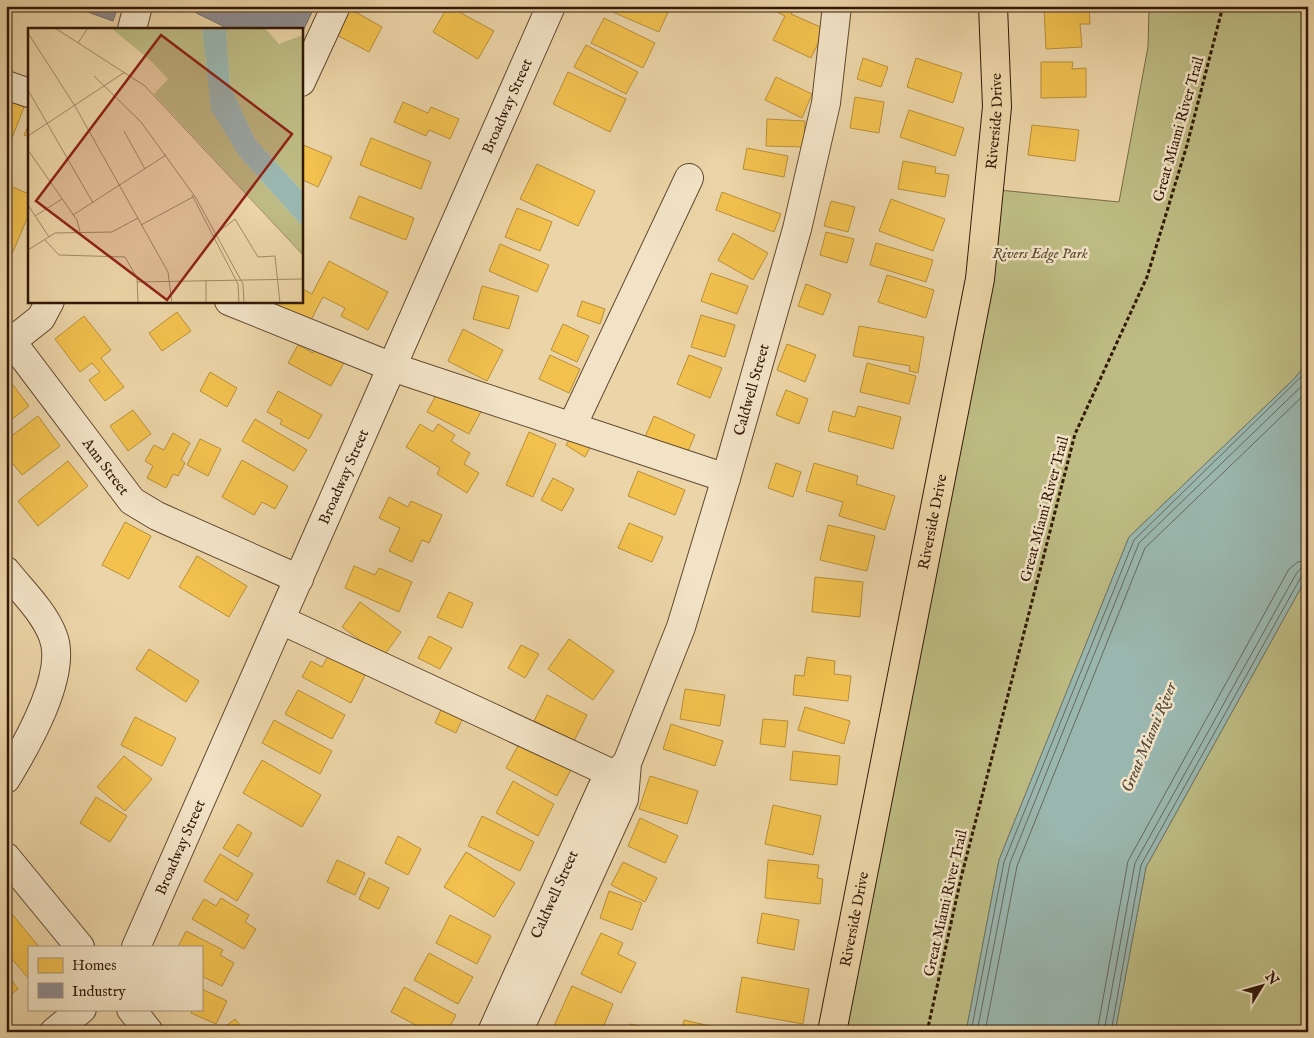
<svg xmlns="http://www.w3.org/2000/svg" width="1314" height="1038" viewBox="0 0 1314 1038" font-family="'IM FELL English',serif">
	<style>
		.green { fill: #bdbb83; stroke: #786a46 }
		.water { fill: #9ab7af; stroke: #71786c }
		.homes { fill: #f2c14e; stroke: #b98f39 }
		.industry { fill: #8d8d92; stroke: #726a69 }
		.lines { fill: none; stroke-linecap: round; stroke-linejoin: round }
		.shore { stroke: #66685c; stroke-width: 1 }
		.minor-casing { stroke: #614830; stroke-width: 30 }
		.major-casing { stroke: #331908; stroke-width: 30 }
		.path { stroke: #331908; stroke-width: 3; stroke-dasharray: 4 2.5; stroke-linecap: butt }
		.minor { stroke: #f2e3c6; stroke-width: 28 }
		.major { stroke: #ebd4a7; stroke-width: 28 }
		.labels { text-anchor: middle; stroke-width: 5; stroke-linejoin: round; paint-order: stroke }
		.street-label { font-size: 15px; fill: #331908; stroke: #f2e3c6 }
		.park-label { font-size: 15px; font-style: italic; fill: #5c4a2d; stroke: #f2e3c6 }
		.water-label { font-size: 16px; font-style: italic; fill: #52483a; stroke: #f2e3c6 }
		.inset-road { fill: none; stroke: #a18967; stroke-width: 1 }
		.view { fill: #8f2418; fill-opacity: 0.15; stroke: #8f2418; stroke-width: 2.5 }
		.inset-edge { fill: none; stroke: #331908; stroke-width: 2.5 }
	</style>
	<rect width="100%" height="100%" fill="#ebd4a7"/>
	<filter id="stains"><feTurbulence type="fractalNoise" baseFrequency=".004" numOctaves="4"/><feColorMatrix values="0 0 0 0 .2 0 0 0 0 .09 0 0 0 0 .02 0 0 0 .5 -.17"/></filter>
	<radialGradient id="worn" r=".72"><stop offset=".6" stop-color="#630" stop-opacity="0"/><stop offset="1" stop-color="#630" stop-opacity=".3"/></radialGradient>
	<path class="green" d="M1149,6H1308V362L1294,379L1129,537L999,860L966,1032H832L989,189L1119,202L1148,47Z
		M1308,575V1032H1115L1146,867Z"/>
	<path class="water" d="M1308,362V575L1146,867L1115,1032H966L999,860L1129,537L1294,379Z"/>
	<path class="homes" d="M345,6L382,27L369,52L331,32Z
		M448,6L494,31L478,59L433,32Z
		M610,6H661L669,10L659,32L608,10Z
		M765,6H795L791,14L825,29L811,58L773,40L785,16Z
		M1044,6H1089L1090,24H1080L1082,47L1046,49Z
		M604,18L655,43L643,68L591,43Z
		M586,45L638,72L626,94L574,67Z
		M863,58L888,67L881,87L857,79Z
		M916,58L962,73L953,103L907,87Z
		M1041,62H1073L1072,69L1086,68V97L1041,98Z
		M568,72L626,99L610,132L553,104Z
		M776,77L812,94L802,118L765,100Z
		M855,97L884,102L879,133L850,128Z
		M6,100L24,107L12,138L6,136Z
		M403,102L428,113L431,107L459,119L450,139L429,130L426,136L394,122Z
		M909,110L964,128L955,156L900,137Z
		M767,119L805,121L804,147L766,146Z
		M29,124V137L24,135Z
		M1032,125L1079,130L1075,161L1028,155Z
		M371,138L431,162L421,189L360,165Z
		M301,144L332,157L318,187L301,179Z
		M747,148L788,156L784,177L743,169Z
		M903,161L936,167L935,173L949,175L945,197L898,189Z
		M537,164L595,191L578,226L520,199Z
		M6,184L29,194V214L12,254L6,252Z
		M722,192L781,214L774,232L716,210Z
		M359,196L414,218L406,240L350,218Z
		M891,199L945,219L933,251L879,231Z
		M831,201L855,207L848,232L824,226Z
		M517,208L552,222L540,251L505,237Z
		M826,232L854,239L847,263L820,255Z
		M733,233L768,253L753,280L718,260Z
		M876,243L933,260L926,282L870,265Z
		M500,244L549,265L537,292L489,271Z
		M329,261L388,292L368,330L341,316L345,308L323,297L310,322L275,303L276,301H301V288L312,294Z
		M711,273L748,286L737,314L701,301Z
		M887,275L934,290L926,318L878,302Z
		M806,284L831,294L823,315L798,306Z
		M482,286L519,296L509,329L473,319Z
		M582,301L605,309L600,324L577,316Z
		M177,312L191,331L162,351L149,333Z
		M701,315L735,325L725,357L691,347Z
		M84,316L111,350L101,358L124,387L105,401L89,380L100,372L92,363L80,372L55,339Z
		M563,324L589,336L577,362L551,350Z
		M859,326L924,337L918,373L909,371L910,366L853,356Z
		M463,329L503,350L487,381L448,361Z
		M787,344L816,355L805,382L777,370Z
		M298,345L313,353L316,346L345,361L331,386L288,363Z
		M550,355L580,369L569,393L539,379Z
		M689,355L722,368L710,398L677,384Z
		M867,363L916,376L909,404L860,392Z
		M210,372L237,388L227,407L200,391Z
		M10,381L29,406L6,424V384Z
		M442,384L484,406L469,434L427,412Z
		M786,390L808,399L799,424L776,415Z
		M278,391L322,415L309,439L280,424L282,420L267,412Z
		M858,406L901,417L893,449L828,431L833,411L855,417Z
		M133,410L151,434L128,451L110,426Z
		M38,416L60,446L22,475L6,455V440Z
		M654,416L695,435L686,456L645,437Z
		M255,419L307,450L294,471L242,441Z
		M420,424L433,432L438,424L455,435L451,441L470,453L464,464L479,473L467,493L437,474L440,468L406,447Z
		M529,432L556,444L533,497L506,485Z
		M173,433L190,443L181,460L185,463L178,476L173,474L166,488L147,478L153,466L145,461L154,445L164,450Z
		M573,434L591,446L585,457L566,445Z
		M200,439L221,449L208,476L187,465Z
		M242,460L288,486L275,509L262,502L254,515L222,497Z
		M68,461L88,486L38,526L18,501Z
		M776,463L801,472L793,497L768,488Z
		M814,463L858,476L856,484L895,496L885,530L839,516L843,502L806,491Z
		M638,471L685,490L675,515L628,496Z
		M553,478L574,489L562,511L541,500Z
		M389,497L408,507L411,501L442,515L429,543L422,540L412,562L389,551L400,528L379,518Z
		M125,522L151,536L129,579L102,565Z
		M629,523L663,537L652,562L618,548Z
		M828,525L875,536L867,571L820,560Z
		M197,556L247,586L229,617L179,587Z
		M354,566L375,575L379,568L412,582L399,612L345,588Z
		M815,577L863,582L860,617L812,612Z
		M449,592L473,603L462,628L437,617Z
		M360,602L401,632L383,657L342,627Z
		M429,636L452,648L440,669L418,658Z
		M569,639L614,671L593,700L548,669Z
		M521,645L539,654L525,678L508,668Z
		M149,649L199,681L186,702L136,669Z
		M328,656L365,675L351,703L302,677L311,661L322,667Z
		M807,657L835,661L834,674L851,676L848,701L793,695L795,675L804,676Z
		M685,689L725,695L720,726L680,719Z
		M298,690L345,715L332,739L285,714Z
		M547,695L587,715L574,741L534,721Z
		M444,703L465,713L456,733L435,723Z
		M805,707L850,721L844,744L798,730Z
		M135,717L176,738L162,766L121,745Z
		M763,719L788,721L785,747L760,744Z
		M274,720L332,751L320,774L262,743Z
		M671,724L723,741L715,766L663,749Z
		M522,738L573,766L557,796L506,768Z
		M793,751L840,756L837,785L790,780Z
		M124,756L152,779L125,811L97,787Z
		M262,760L321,795L302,827L243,793Z
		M650,776L698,791L687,824L639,809Z
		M513,781L554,804L538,836L496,813Z
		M96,797L127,816L110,842L80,823Z
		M773,805L821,816L813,855L765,844Z
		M482,816L534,842L520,871L468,846Z
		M640,818L678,836L665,863L628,846Z
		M238,824L252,833L238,857L223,848Z
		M398,836L421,849L408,875L385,863Z
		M466,852L515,883L494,917L444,887Z
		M220,854L253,874L237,901L204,881Z
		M337,860L365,873L355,895L327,882Z
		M768,860L819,865L817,878L823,879L820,904L765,898Z
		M623,862L657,878L645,902L611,885Z
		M369,878L389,888L379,909L359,899Z
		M609,891L642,903L632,930L600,918Z
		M221,898L249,915L245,922L256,929L244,949L192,919L204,899L216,906Z
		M8,909L39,947H29V979L6,952V911Z
		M762,913L799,920L794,950L757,943Z
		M450,915L491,936L477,964L436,943Z
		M186,931L223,950L220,955L234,963L222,986L201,976V947H178Z
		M601,933L623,943L618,954L636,963L621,993L581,974Z
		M429,953L473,977L458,1004L414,980Z
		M6,972L18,989L6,998Z
		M742,977L809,989L803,1024L736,1012Z
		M572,986L613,1004L601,1032H562L553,1028Z
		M404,987L456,1015L447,1032H429L391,1012Z
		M202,989L227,1001L216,1024L191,1013L192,1009H201Z
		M235,1019L246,1032H218Z
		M684,1020L719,1028L718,1032H681Z
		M630,1024L666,1032H628Z
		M734,1028L754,1032H733Z"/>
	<path class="industry" d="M90,6H118L113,21L88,12Z
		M182,6H315L301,35V29H222L223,26Z"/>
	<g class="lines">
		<path class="shore" d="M971,1032L1004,862L1134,540L1308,370
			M977,1032L1010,863L1139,543L1308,380
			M985,1032L1017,866L1145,548L1308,391
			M1097,1032L1128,861L1289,569L1298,562L1308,560
			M1104,1032L1135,863L1296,574L1300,569L1308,567
			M1111,1032L1141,865L1301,577L1308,574"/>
		<g class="minor-casing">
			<g id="minor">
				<path d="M132,29L138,6"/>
				<path d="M301,82L336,6"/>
				<path d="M6,85L29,93"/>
				<path d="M229,301L392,367L726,478"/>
				<path id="s1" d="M6,334L132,501L157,516L299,579"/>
				<path d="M12,341L41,318L50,301"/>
				<path d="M572,426L689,178"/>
				<path d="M6,571C22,591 44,612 53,636C68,674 26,746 6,779"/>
				<path d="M281,620L615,775"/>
				<path d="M6,857L80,947"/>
				<path id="s2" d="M136,947L551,6"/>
				<path d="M131,1009L149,1032"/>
				<path d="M54,1032L82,1009"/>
				<path id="s3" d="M492,1032L602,788L626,764"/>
				<path id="s4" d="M518,1032L624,799L627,763L681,627L726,478L797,229L826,103L837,6"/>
			</g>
		</g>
		<g class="major-casing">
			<g id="major">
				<path id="s5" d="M832,1032L980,279L997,107L993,6"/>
			</g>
		</g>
		<path class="path" d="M927,1032L961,878L1075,434L1147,277L1187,145L1223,6"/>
		<use href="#minor" class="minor"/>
		<use href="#major" class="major"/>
	</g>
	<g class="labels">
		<g class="street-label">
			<text dy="5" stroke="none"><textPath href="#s2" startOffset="919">Broadway Street</textPath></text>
			<text dy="5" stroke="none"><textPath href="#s5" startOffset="926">Riverside Drive</textPath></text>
			<text transform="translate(1178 129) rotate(-74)" y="5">Great Miami River Trail</text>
			<text dy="5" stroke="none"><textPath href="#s4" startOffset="686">Caldwell Street</textPath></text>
			<text dy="5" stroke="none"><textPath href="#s1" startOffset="166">Ann Street</textPath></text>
			<text dy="5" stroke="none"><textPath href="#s2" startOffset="514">Broadway Street</textPath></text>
			<text transform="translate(1044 509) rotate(-75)" y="5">Great Miami River Trail</text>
			<text dy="5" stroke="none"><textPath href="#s5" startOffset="520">Riverside Drive</textPath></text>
			<text dy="5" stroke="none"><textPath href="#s2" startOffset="109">Broadway Street</textPath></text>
			<text dy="5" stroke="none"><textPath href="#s3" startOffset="151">Caldwell Street</textPath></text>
			<text transform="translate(945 903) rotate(-77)" y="5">Great Miami River Trail</text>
			<text dy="5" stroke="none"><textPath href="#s5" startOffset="115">Riverside Drive</textPath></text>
		</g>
		<g class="park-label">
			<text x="1040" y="258">Rivers Edge Park</text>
		</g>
		<g class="water-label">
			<text transform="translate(1148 737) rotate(-67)" y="6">Great Miami River</text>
		</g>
	</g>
	<g transform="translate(28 28)">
		<rect width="275" height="275" fill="#ebd4a7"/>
		<path d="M83,0H174L179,46L212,129L275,199V227L126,66L140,51L123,33ZM198,0H237L251,16L275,7V164L227,111L202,57Z" fill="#bdbb83"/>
		<path d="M174,0H198L202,57L227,111L275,164V199L212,129L183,82Z" fill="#9ab7af"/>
		<path class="inset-road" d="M27,0L117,58L275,227M0,5L47,78L140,244L144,275M50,15L60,0M66,48L113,94L168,170L215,256L216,275M0,62L65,175M96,103L117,141M0,108L97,44M0,122L49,192L52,204M164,167L210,256L211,275M0,177L21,209M45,187L138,127M7,188L34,171M113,197L165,169M185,208L207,191L230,229L247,228L252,275M16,211L31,227L97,229L109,250L110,275M0,222L27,205L84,204L110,190M178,252V275M109,254L275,251"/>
		<path class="view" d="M133,7L264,106L139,272L8,173Z"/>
		<rect width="275" height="275" class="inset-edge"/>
	</g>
	<rect width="1314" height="1038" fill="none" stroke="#ebd4a7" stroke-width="25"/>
	<rect x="8" y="8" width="1299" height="1023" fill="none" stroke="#331908" stroke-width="2.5"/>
	<rect x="12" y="12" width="1289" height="1013" fill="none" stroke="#331908"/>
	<rect x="28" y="946" width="175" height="65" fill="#f2e3c6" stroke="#a6927a"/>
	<rect x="38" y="958" width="25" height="15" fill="#f2c14e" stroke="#a6927a"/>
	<text x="72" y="970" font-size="15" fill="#331908">Homes</text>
	<rect x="38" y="983" width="25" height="15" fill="#8d8d92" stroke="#a6927a"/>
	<text x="72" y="996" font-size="15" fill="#331908">Industry</text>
	<g transform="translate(1262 986) rotate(53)" stroke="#f2e3c6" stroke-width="4" paint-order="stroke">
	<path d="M0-4L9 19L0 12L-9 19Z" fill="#331908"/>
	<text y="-8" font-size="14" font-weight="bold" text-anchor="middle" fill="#331908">N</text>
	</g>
	<rect width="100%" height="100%" filter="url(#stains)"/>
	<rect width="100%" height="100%" fill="url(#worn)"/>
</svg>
